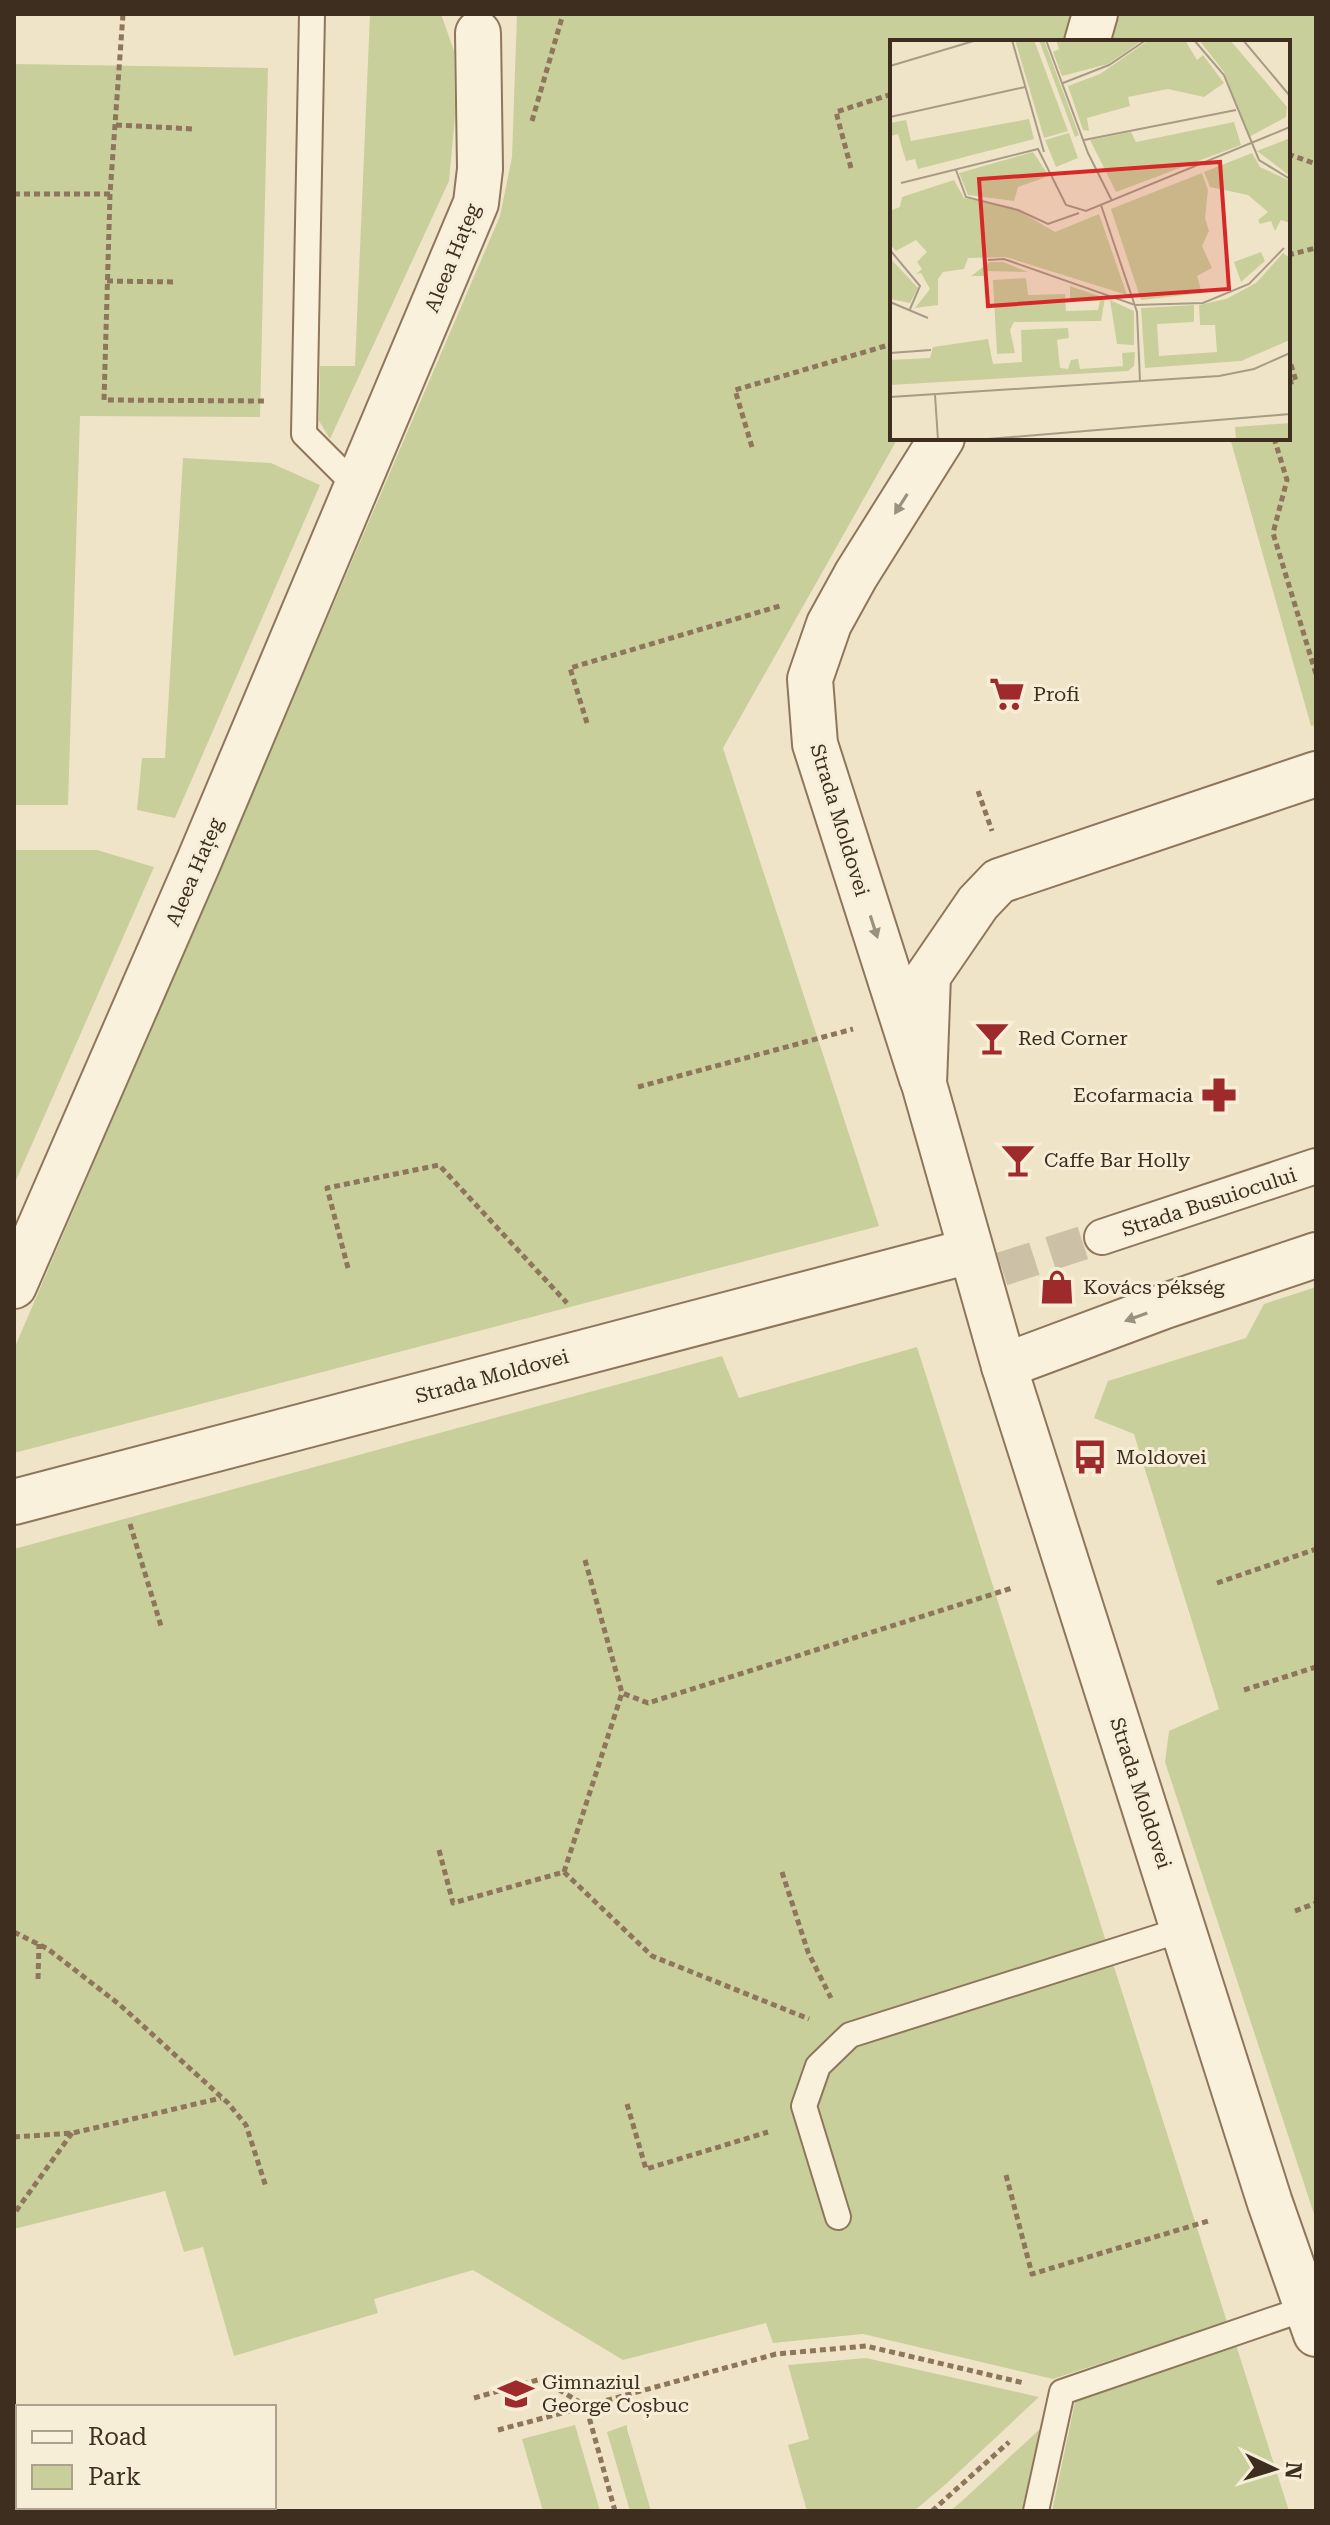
<svg xmlns="http://www.w3.org/2000/svg" width="1330" height="2525" viewBox="0 0 1330 2525" font-family="'Roboto Serif',serif">
	<style>
		.green { fill: #c9cf9b }
		.lines { fill: none; stroke-linecap: round; stroke-linejoin: round }
		.pedestrian-tunnel { stroke: #ccc0a6; stroke-width: 34; stroke-dasharray: 34 17; stroke-linecap: butt }
		.service-casing { stroke: #8d765c; stroke-width: 28 }
		.pedestrian-casing { stroke: #8d765c; stroke-width: 38 }
		.minor-casing { stroke: #8d765c; stroke-width: 48 }
		.tertiary-casing { stroke: #8d765c; stroke-width: 48 }
		.path { stroke: #8d765c; stroke-width: 5; stroke-dasharray: 6 4; stroke-linecap: butt }
		.service { stroke: #faf1dc; stroke-width: 24 }
		.pedestrian { stroke: #faf1dc; stroke-width: 34 }
		.minor { stroke: #faf1dc; stroke-width: 44 }
		.tertiary { stroke: #faf1dc; stroke-width: 44 }
		.oneway { fill: #9c907e }
		.labels { text-anchor: middle; stroke-width: 6; stroke-linejoin: round; paint-order: stroke }
		.street-label { font-size: 20px; fill: #3d2e20; stroke: #f7eed8 }
		.poi-label { font-size: 20px; fill: #3d2e20; stroke: #f7eed8; text-anchor: start }
		.inset-road { fill: none; stroke: #a89b85; stroke-width: 2 }
		.view { fill: #d62828; fill-opacity: 0.15; stroke: #d62828; stroke-width: 4 }
		.inset-edge { fill: none; stroke: #3d2e20; stroke-width: 4 }
	</style>
	<rect width="100%" height="100%" fill="#f0e4c8"/>
	<path class="green" d="M370,14H441L454,51L455,116L449,181L330,439L319,421L320,366H355Z
		M517,14H1089L1080,42H892V438H898L723,748L879,1226L14,1453V1349L500,216L512,157Z
		M1116,14H1316V725L1311,726L1230,438H1288V42H1108Z
		M14,64L268,68L260,417L80,416L68,805H14Z
		M183,458L271,463L320,485L175,818L137,810L142,758H165Z
		M14,850H97L154,867L14,1185Z
		M1316,1287V2220L1165,1762L1169,1731L1219,1709L1134,1434L1094,1418L1108,1381L1246,1338L1264,1304Z
		M917,1347L1227,2322L1053,2379L863,2334L773,2343L766,2323L623,2360L473,2270L374,2299L378,2313L234,2356L203,2247L184,2252L165,2191L14,2229V1549L722,1356L739,1398Z
		M1236,2345L1289,2511H1052L1075,2402Z
		M866,2358L1039,2397L946,2484L914,2511H807L788,2445L809,2439L788,2365Z
		M575,2425L600,2511H543L522,2439Z
		M627,2425V2429L651,2511H630L607,2432Z
		M1040,2429L1022,2511H950L962,2501Z"/>
	<g class="lines">
		<path class="pedestrian-tunnel" d="M1002,1269L1092,1240"/>
		<g class="service-casing">
			<path id="service" d="M312,14L304,434L357,487
				M838,2217L804,2106L818,2066L850,2035L1184,1929
				M1036,2511L1062,2392L1307,2308"/>
		</g>
		<g class="pedestrian-casing">
			<path id="pedestrian" d="M1102,1237L1316,1166"/>
		</g>
		<g class="minor-casing">
			<path id="minor" d="M1087,42L1095,14
				M922,1079L815,744L810,679L829,624L856,575L942,438
				M14,1286L199,861L476,203L480,169L478,33
				M1004,1366L1165,1306L1316,1255
				M14,1502L970,1251"/>
		</g>
		<g class="tertiary-casing">
			<path id="tertiary" d="M1316,774L999,881L978,903L928,976L924,1084L1004,1366L1270,2203L1316,2334"/>
		</g>
		<path class="path" d="M532,121L563,14
			M116,125L194,129
			M1288,154L1316,164
			M851,168L836,112L892,94
			M14,194H110L123,14
			M110,194L104,400L265,401
			M1288,255L1316,248
			M107,281L176,282
			M1288,355L1296,381L1288,383
			M1274,438L1287,480L1273,533L1316,674
			M752,447L735,390L892,344
			M587,723L570,668L783,605
			M978,791L992,831
			M638,1087L853,1029
			M348,1268L327,1188L439,1165L567,1303
			M130,1524L161,1626
			M585,1560L622,1693L648,1703L1012,1588
			M1217,1583L1316,1549
			M1244,1690L1316,1667
			M439,1850L453,1903L564,1872L652,1956L809,2019
			M564,1872L622,1693
			M782,1872L808,1952L831,1998
			M1295,1911L1316,1903
			M14,1932L48,1949L120,2005L228,2103L246,2125L266,2187
			M38,1979L39,1944
			M627,2104L646,2169L768,2132
			M14,2137L73,2133L221,2098
			M1006,2175L1032,2274L1208,2221
			M16,2211L72,2133
			M474,2398L541,2379L586,2406
			M498,2430L585,2407
			M615,2511L586,2406L776,2354L866,2346L1024,2383
			M932,2511L1009,2442"/>
		<use href="#service" class="service"/>
		<use href="#pedestrian" class="pedestrian"/>
		<use href="#minor" class="minor"/>
		<use href="#tertiary" class="tertiary"/>
	</g>
	<defs><path id="oneway-solid" d="M-6-.8H1V-3.2L6.5 0L1 3.2V.8H-6Z" transform="scale(2)"/></defs>
	<g class="oneway">
		<use href="#oneway-solid" transform="translate(901 504) rotate(122)"/>
		<use href="#oneway-solid" transform="translate(874 927) rotate(72)"/>
		<use href="#oneway-solid" transform="translate(1136 1317) rotate(160)"/>
	</g>
	<defs>
		<g id="supermarket-bare" transform="scale(2.76)"><path d="M-6-5.5h2.5l.6 2H6L4.5 2H-2.5L-4.4-4H-6ZM-1.5 3.2a1.3 1.3 0 1 0 .1 0ZM3 3.2a1.3 1.3 0 1 0 .1 0Z" fill="#9e2a2b" stroke="#f7eed8" stroke-width="2.5" paint-order="stroke"/></g>
		<g id="bar-bare" transform="scale(2.76)"><path d="M-6-5H6L.8 .8V4.5H3.5V6h-7V4.5H-.8V.8Z" fill="#9e2a2b" stroke="#f7eed8" stroke-width="2.5" paint-order="stroke"/></g>
		<g id="pharmacy-bare" transform="scale(2.76)"><path d="M-2-6h4v4h4v4h-4v4h-4v-4h-4v-4h4Z" fill="#9e2a2b" stroke="#f7eed8" stroke-width="2.5" paint-order="stroke"/></g>
		<g id="shop-bare" transform="scale(2.76)"><path d="M-5-2.5h2.3a2.7 3.5 0 0 1 5.4 0H5L5.5 6h-11ZM-1.5-2.5h3a1.5 2.3 0 0 0-3 0Z" fill="#9e2a2b" stroke="#f7eed8" stroke-width="2.5" paint-order="stroke"/></g>
		<g id="bus-bare" transform="scale(2.76)"><path d="M-5-6H5V4H4V6H2V4H-2V6H-4V4H-5ZM-3.5-4V0h7V-4ZM-3.5 1.2v1.5H-2V1.2ZM2 1.2v1.5H3.5V1.2Z" fill="#9e2a2b" stroke="#f7eed8" stroke-width="2.5" paint-order="stroke"/></g>
		<g id="school-bare" transform="scale(2.76)"><path d="M0-5L7-2L0 1L-7-2ZM-4 1L0 2.5L4 1V4Q0 6-4 4Z" fill="#9e2a2b" stroke="#f7eed8" stroke-width="2.5" paint-order="stroke"/></g>
	</defs>
	<g fill-rule="evenodd">
		<use href="#supermarket-bare" x="1007" y="694"/>
		<use href="#bar-bare" x="992" y="1038"/>
		<use href="#pharmacy-bare" x="1219" y="1095"/>
		<use href="#bar-bare" x="1018" y="1160"/>
		<use href="#shop-bare" x="1057" y="1287"/>
		<use href="#bus-bare" x="1090" y="1457"/>
		<use href="#school-bare" x="516" y="2394"/>
	</g>
	<g class="labels">
		<g class="street-label">
			<text transform="translate(452 258) rotate(-68)" y="7">Aleea Hațeg</text>
			<text transform="translate(840 820) rotate(73)" y="7">Strada Moldovei</text>
			<text transform="translate(194 872) rotate(-67)" y="7">Aleea Hațeg</text>
			<text transform="translate(1209 1202) rotate(-18)" y="7">Strada Busuiocului</text>
			<text transform="translate(492 1376) rotate(-15)" y="7">Strada Moldovei</text>
			<text transform="translate(1141 1793) rotate(72)" y="7">Strada Moldovei</text>
		</g>
		<g class="poi-label">
			<text x="1033" y="701">Profi</text>
			<text x="1018" y="1045">Red Corner</text>
			<text x="1193" y="1102" text-anchor="end">Ecofarmacia</text>
			<text x="1044" y="1167">Caffe Bar Holly</text>
			<text x="1083" y="1294">Kovács pékség</text>
			<text x="1116" y="1464">Moldovei</text>
			<text x="542" y="2389">Gimnaziul<tspan x="542" dy="23">George Coșbuc</tspan></text>
		</g>
	</g>
	<g transform="translate(890 40)">
		<rect width="400" height="400" fill="#f0e4c8"/>
		<path d="M125,0H144L178,91L154,98ZM149,0H154L189,95L185,97ZM166,0H253L218,24L172,36L163,12L169,9ZM259,0H295L307,20L313,15L334,43L314,57L278,49L238,57L240,66L197,78L199,91L193,90L178,46L210,34ZM309,0H340L397,67L396,77L359,97L334,32ZM139,79L144,99L28,129L25,119L16,121L8,94L0,96V83L16,80L21,101ZM344,82L351,105L226,152L200,100L241,92L246,102ZM179,93L188,118L166,127L155,100ZM400,98V136L367,111ZM143,112L159,136L128,147L124,161L78,155L69,133ZM362,113L370,127L400,141V183L391,180L385,191L381,181L370,184L368,180L378,172L358,155L320,147L314,132ZM312,133L318,150L315,178L319,191L312,206L322,228L307,236L312,253L251,260L221,169ZM64,140L74,158L122,167L165,192L209,174L237,255L116,217L78,218L74,229L53,232L48,239V265L25,268L40,249L31,233L26,234L32,229L27,222L37,212L26,200L6,211L0,204V171L10,167L12,157ZM371,212L375,221L351,242L344,222ZM393,213L400,218V300L351,321L255,328L251,268L304,265V282L267,284L269,316L327,312L325,285H310L309,265L336,259L366,243ZM0,218L28,248L20,263L0,259ZM100,222H113L138,232L95,231L94,236H81ZM136,238L138,255L175,254L176,271L208,270L210,261H180V246L215,258L211,281L124,282L120,290L125,313L107,314L103,240ZM220,260L244,271V305L227,304ZM178,288L179,298L167,300L170,328L178,329L181,320L188,319L190,329L233,326L232,313L245,312L244,326L238,331L0,345V320L40,318L43,307L98,299L103,324L132,322L131,290ZM400,383V400H346L345,387Z" fill="#c9cf9b"/>
		<path class="inset-road" d="M122,0L154,112M156,0L198,113L222,161M304,0L334,35L369,120L400,139M353,0L400,56M0,26L87,0M173,43L219,25L256,0M0,77L135,47M194,100L346,70M66,130L76,157L128,170L158,184L189,173M11,143L148,109L176,165L196,171L400,87M211,165L247,272L250,341M0,210L30,246L20,269M98,220L114,219L245,265L313,263L359,244L394,208M0,262L38,278M0,313L41,310M45,355L48,400M0,357L329,336L364,329L400,313M86,400L400,374"/>
		<path class="view" d="M330,122L339,249L98,266L89,139Z"/>
		<rect width="400" height="400" class="inset-edge"/>
	</g>
	<rect width="1330" height="2525" fill="none" stroke="#3d2e20" stroke-width="32"/>
	<rect x="16" y="2405" width="260" height="104" fill="#f7eed8" stroke="#ada18e" stroke-width="2"/>
	<rect x="32" y="2431" width="40" height="12" fill="#faf1dc" stroke="#ada18e" stroke-width="2"/>
	<text x="88" y="2445" font-size="24" fill="#3d2e20">Road</text>
	<rect x="32" y="2465" width="40" height="24" fill="#c9cf9b" stroke="#ada18e" stroke-width="2"/>
	<text x="88" y="2485" font-size="24" fill="#3d2e20">Park</text>
	<g transform="translate(1274 2469) rotate(94)" stroke="#f7eed8" stroke-width="6" paint-order="stroke">
	<path d="M0-6L14 30L0 20L-14 30Z" fill="#3d2e20"/>
	<text y="-12" font-size="22" font-weight="bold" text-anchor="middle" fill="#3d2e20">N</text>
	</g>
</svg>
